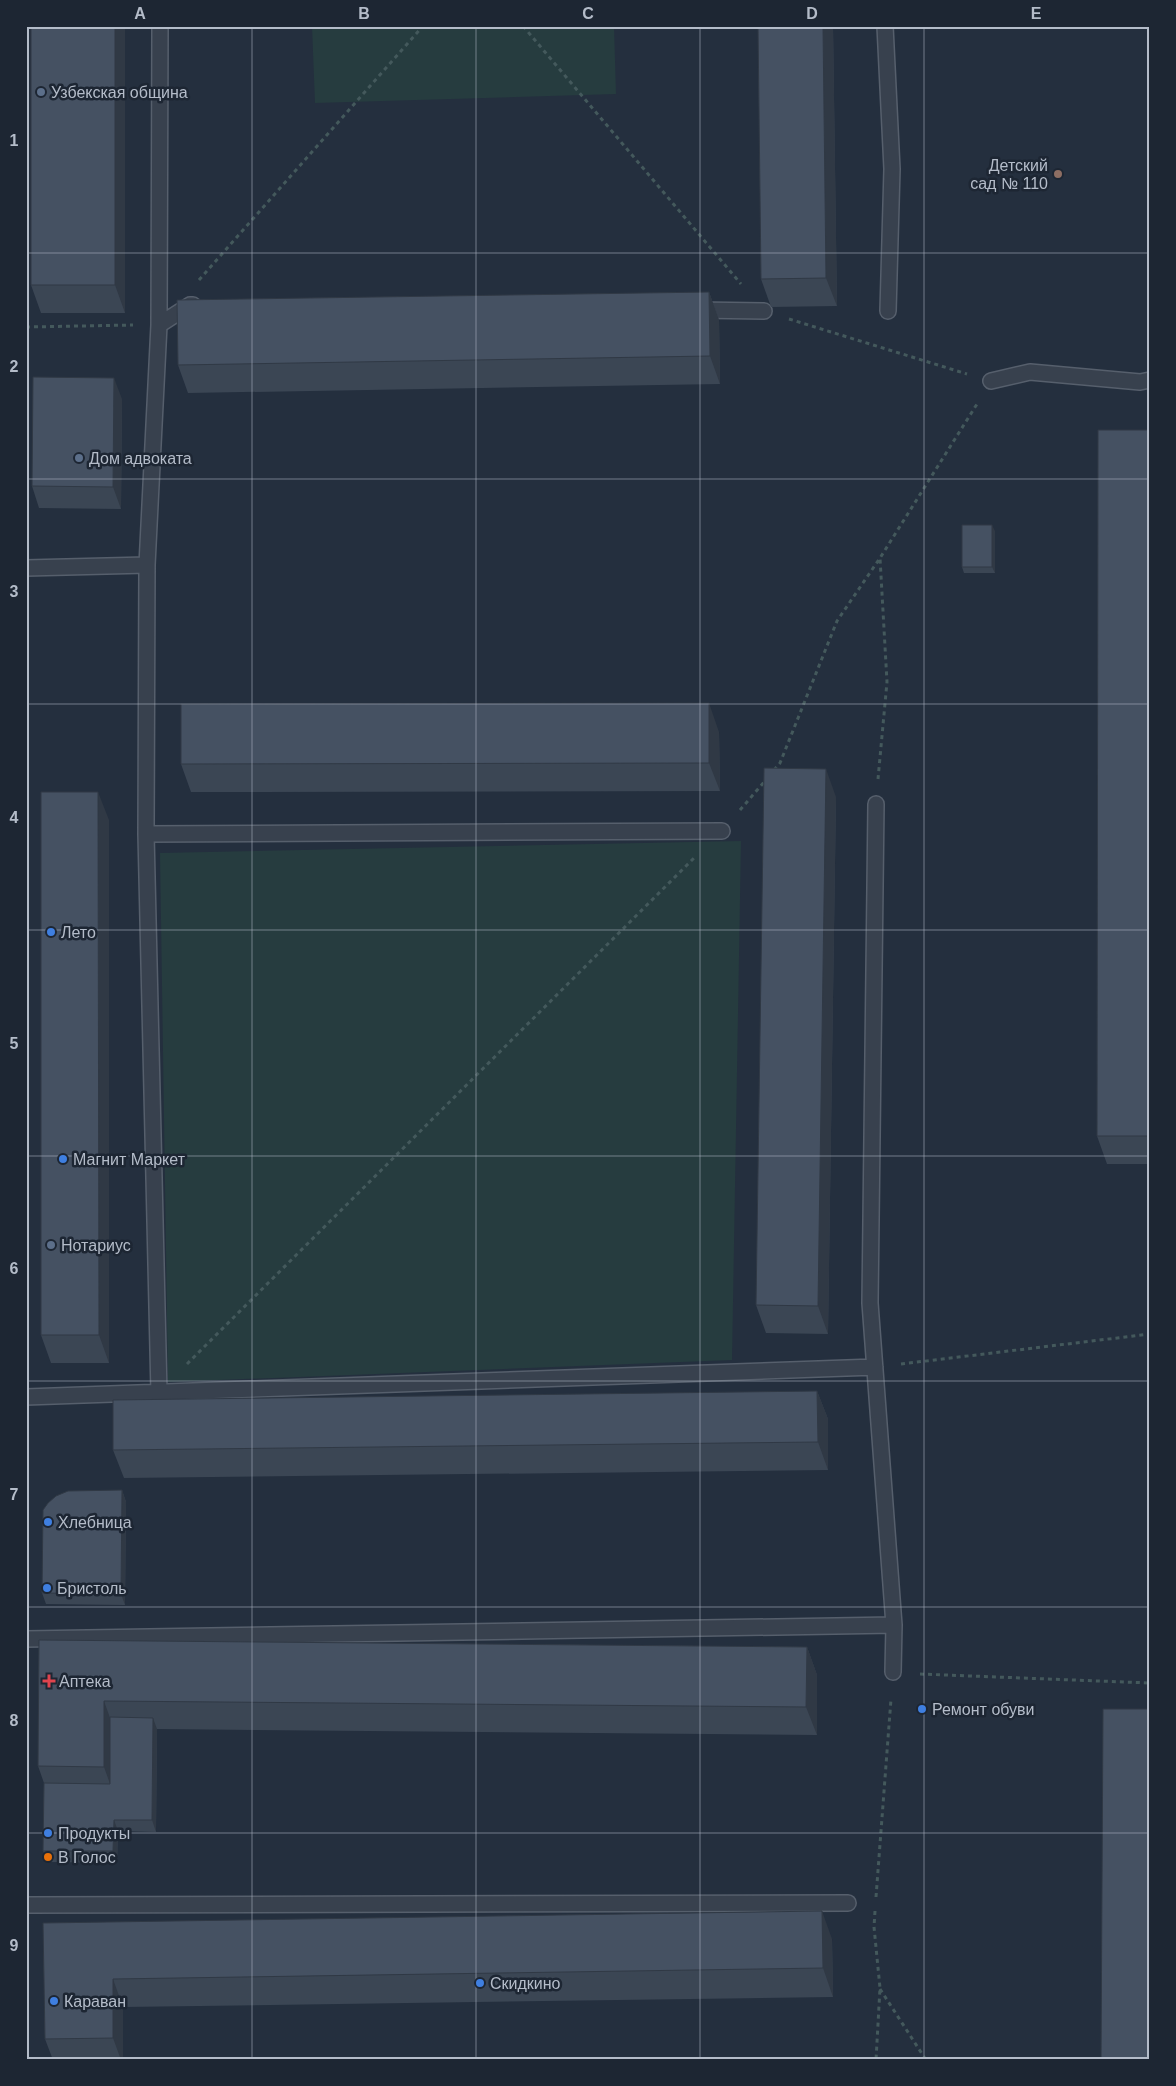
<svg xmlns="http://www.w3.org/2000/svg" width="1176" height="2086" viewBox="0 0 1176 2086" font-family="Helvetica,sans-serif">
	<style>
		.green { fill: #263c3f }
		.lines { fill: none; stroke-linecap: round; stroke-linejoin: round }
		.service-casing { stroke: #565f6c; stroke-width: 18 }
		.path { stroke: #44595c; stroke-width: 3; stroke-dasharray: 4 4; stroke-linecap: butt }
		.service { stroke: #38414e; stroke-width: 15 }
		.wall { fill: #3b4654 }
		.shaded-wall { fill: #303945 }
		.building { fill: #455162; stroke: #303945 }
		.grid { fill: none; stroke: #b4bcc9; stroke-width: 1; stroke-opacity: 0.55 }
		.service-dot { fill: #5c6f8a; stroke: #1d2633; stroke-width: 2 }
		.education-dot { fill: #8d6e63; stroke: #1d2633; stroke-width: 2 }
		.shop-dot { fill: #3f7fe0; stroke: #1d2633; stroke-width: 2 }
		.health-dot { fill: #e0444e; stroke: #1d2633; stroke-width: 2 }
		.food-dot { fill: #e8710a; stroke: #1d2633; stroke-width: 2 }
		.labels { text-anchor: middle; stroke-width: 5; stroke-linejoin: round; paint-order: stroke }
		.poi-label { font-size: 16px; fill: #b4bcc9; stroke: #1d2633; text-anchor: start }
		.neatline { fill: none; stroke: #b4bcc9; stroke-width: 2 }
		.grid-label { font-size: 16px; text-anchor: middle; font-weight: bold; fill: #b4bcc9 }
	</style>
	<rect width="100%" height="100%" fill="#242f3e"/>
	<path class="green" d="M312,26H614L616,94L315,103Z
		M741,841L732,1360L168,1382L160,853Z"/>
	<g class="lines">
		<g class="service-casing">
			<path id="service" d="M160,26L159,325L190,305H193
				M885,26L892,169L888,311
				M696,310L764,311
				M991,381L1030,372L1140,382L1150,380
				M26,568L147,565
				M876,804L870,1303L894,1625L893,1672
				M146,834L722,831
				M159,1393L146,834L147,565L159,325
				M26,1397L875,1367
				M26,1639L894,1625
				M26,1905L848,1903"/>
		</g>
		<path class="path" d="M523,26L741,284
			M199,280L423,26
			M789,319L967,374
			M26,327L133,325
			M774,770L780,763L837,621L880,558L977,404
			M878,779L887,682L880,558
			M740,810L765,781
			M187,1364L694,858
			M901,1364L1150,1334
			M920,1674L1150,1683
			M876,1897L891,1699
			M875,1911L874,1927L880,1988L876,2060
			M880,1989L926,2060"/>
		<use href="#service" class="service"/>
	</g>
	<path class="wall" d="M31,26H125V313H41L31,285Z
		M758,26H833L837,306L771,307L761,279Z
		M709,292L719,320L720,384L188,393L178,365Z
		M122,399L121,509L39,508L32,486Z
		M1150,430V1164H1107L1097,1136Z
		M995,531V573H964L962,567Z
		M719,732L720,791L191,792L181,764Z
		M836,797L828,1334L766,1333L756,1305Z
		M109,820V1363H51L41,1335Z
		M817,1391L828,1419V1470L124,1478L113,1450Z
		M122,1490L126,1502L125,1605L46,1604L42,1593Z
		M39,1640L807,1647L817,1675V1735L157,1729L156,1832L118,1831L117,1863L48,1862L43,1851L44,1783L38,1766Z
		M43,1923L832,1939L833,1997L123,2007V2060H53L45,2039Z"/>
	<path class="shaded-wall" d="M115,26H125V313L115,285Z
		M823,26H833L837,306L826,278Z
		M709,292L719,320L720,384L710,356Z
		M114,378L122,399L121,509L113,487Z
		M992,525L995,531V573L992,567Z
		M709,703L719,732L720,791L709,763Z
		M826,769L836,797L828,1334L818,1306Z
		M98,792L109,820V1363L99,1335Z
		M817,1391L828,1419V1470L818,1442Z
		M122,1490L126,1502L125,1605L121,1594Z
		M807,1647L817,1675V1735L806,1707Z
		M104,1701L114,1729V1795L104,1767Z
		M153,1718L157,1729L156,1832L152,1820Z
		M114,1820L118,1831L117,1863L113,1851Z
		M822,1911L832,1939L833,1997L823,1968Z
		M113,1979L123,2007V2060H121L113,2038Z"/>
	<path class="building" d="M31,26H115V285H31Z
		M758,26H823L826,278L761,279Z
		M709,292L710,356L178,365L177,300Z
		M33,377L114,378L113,487L32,486Z
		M1098,430H1150V1136H1097Z
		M962,525H992V567H962Z
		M709,703V763L181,764V704Z
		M764,768L826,769L818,1306L756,1305Z
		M41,792H98L99,1335H41Z
		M817,1391L818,1442L113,1450V1400Z
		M122,1490L121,1594L42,1593L43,1510L48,1503L56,1496L68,1491Z
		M39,1640L807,1647L806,1707L104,1701V1767L38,1766Z
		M1103,1709H1150V2060H1101Z
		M110,1717L153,1718L152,1820H114L113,1851H43L44,1783L110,1784Z
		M822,1911L823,1968L113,1979V2038L45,2039L43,1923Z"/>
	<path class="grid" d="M252,26V2060M476,26V2060M700,26V2060M924,26V2060M26,253H1150M26,479H1150M26,704H1150M26,930H1150M26,1156H1150M26,1381H1150M26,1607H1150M26,1833H1150"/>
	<g class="service-dot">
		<circle cx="41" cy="92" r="5"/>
		<circle cx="79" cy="458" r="5"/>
		<circle cx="51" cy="1245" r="5"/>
	</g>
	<circle class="education-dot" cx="1058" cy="174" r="5"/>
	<g class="shop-dot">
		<circle cx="51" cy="932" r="5"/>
		<circle cx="63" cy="1159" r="5"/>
		<circle cx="48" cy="1522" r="5"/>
		<circle cx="47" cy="1588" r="5"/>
		<circle cx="922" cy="1709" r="5"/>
		<circle cx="48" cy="1833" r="5"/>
		<circle cx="480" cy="1983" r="5"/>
		<circle cx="54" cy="2001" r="5"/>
	</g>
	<path class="health-dot" d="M46.5 1673.5h5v5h5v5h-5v5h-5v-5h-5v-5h5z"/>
	<circle class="food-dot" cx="48" cy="1857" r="5"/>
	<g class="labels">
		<g class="poi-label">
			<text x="51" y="98">Узбекская община</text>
			<text x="1048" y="171" text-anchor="end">Детский<tspan x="1048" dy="18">сад № 110</tspan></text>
			<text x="89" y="464">Дом адвоката</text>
			<text x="61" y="938">Лето</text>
			<text x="73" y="1165">Магнит Маркет</text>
			<text x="61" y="1251">Нотариус</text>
			<text x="58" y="1528">Хлебница</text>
			<text x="57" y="1594">Бристоль</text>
			<text x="59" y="1687">Аптека</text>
			<text x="932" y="1715">Ремонт обуви</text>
			<text x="58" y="1839">Продукты</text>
			<text x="58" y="1863">В Голос</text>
			<text x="490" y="1989">Скидкино</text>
			<text x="64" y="2007">Караван</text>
		</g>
	</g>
	<rect width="1176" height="2086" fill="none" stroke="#1d2633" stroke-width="55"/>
	<rect x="28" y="28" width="1120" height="2030" class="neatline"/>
	<g class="grid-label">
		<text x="140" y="19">A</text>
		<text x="364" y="19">B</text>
		<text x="588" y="19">C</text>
		<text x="812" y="19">D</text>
		<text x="1036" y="19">E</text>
		<text x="14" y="146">1</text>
		<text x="14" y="372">2</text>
		<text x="14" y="597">3</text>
		<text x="14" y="823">4</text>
		<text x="14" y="1049">5</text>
		<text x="14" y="1274">6</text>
		<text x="14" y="1500">7</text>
		<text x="14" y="1726">8</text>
		<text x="14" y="1951">9</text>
	</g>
</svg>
